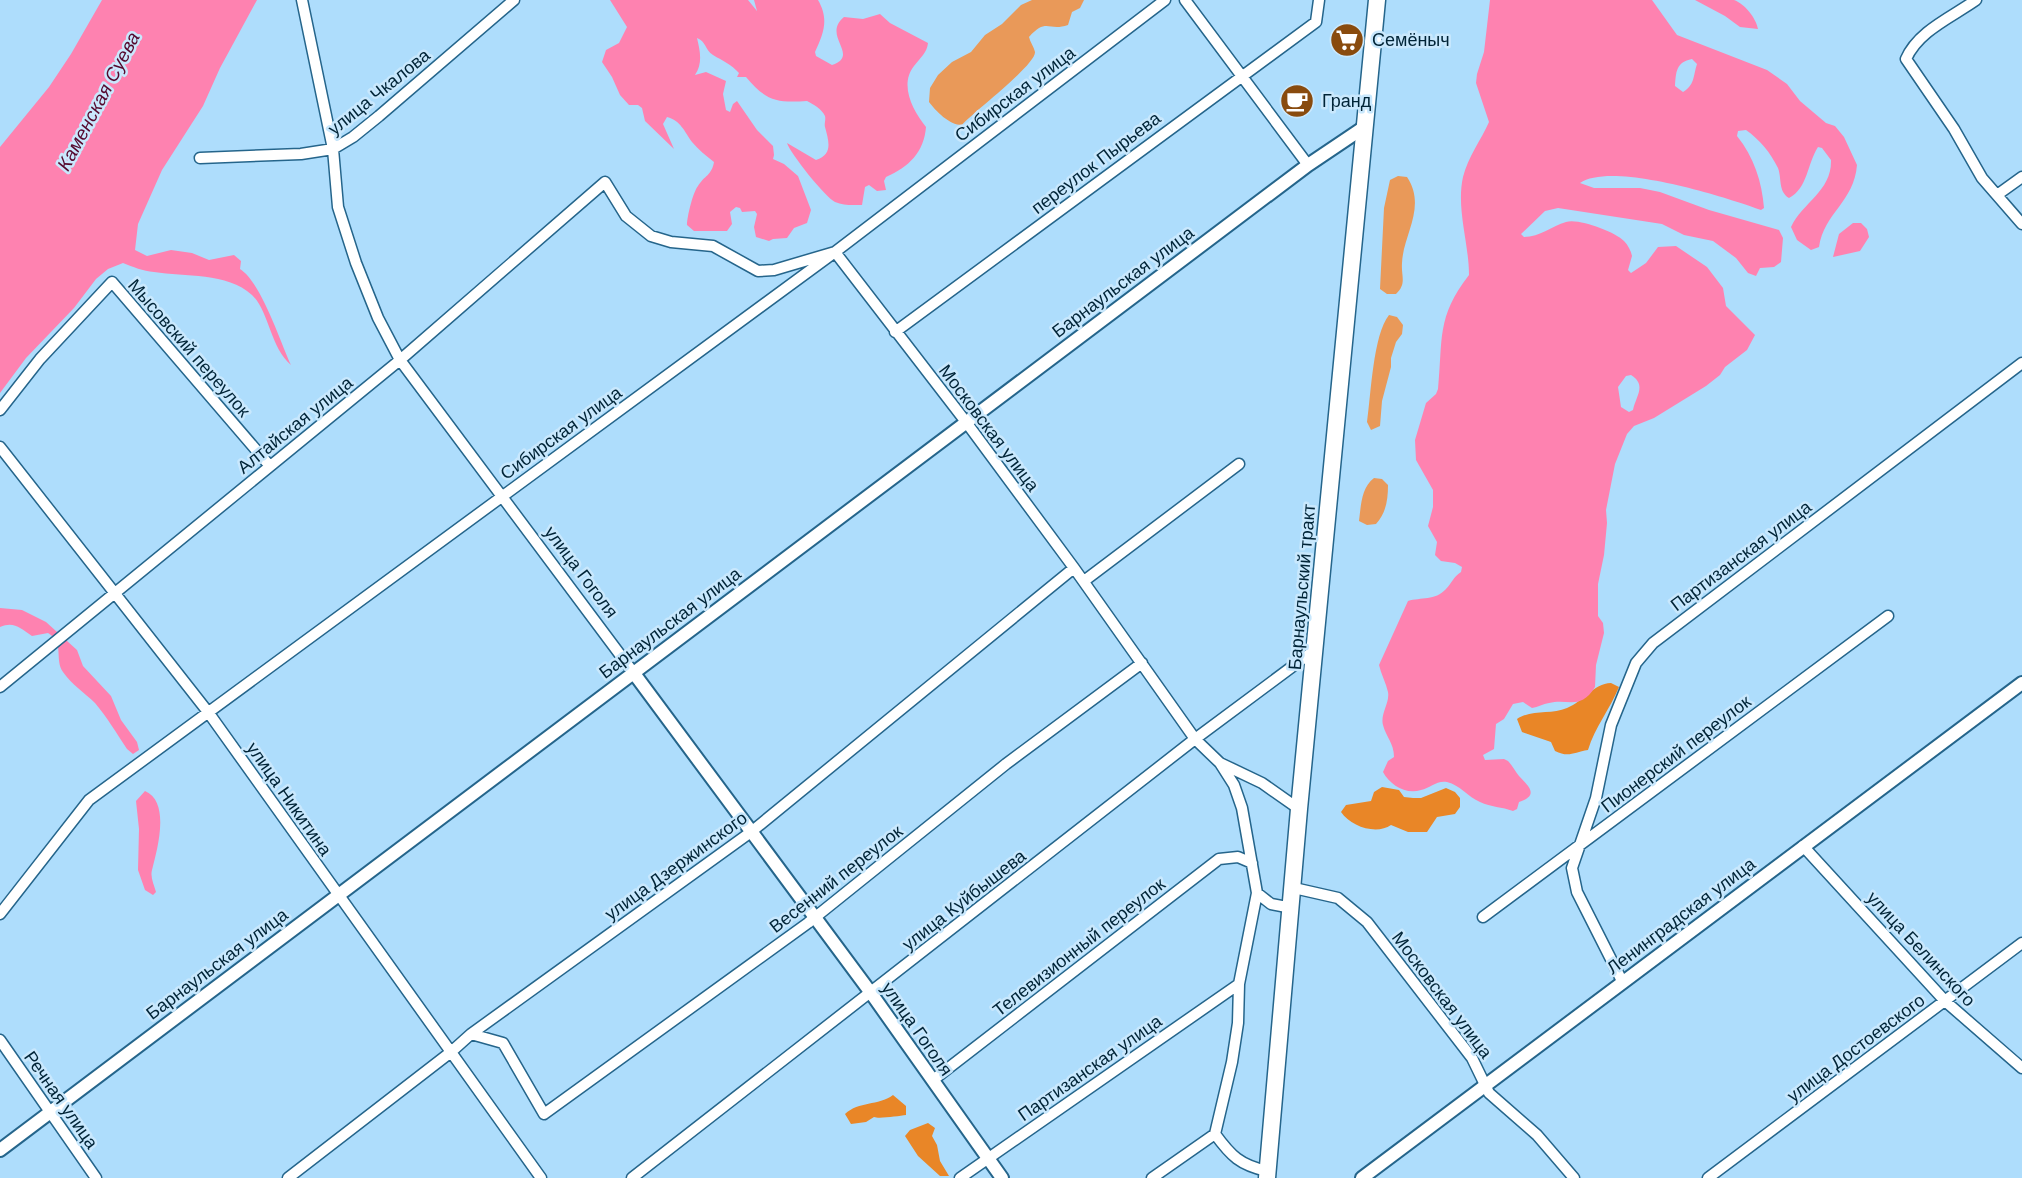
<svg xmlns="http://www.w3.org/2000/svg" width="2022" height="1178" viewBox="0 0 2022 1178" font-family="Helvetica,sans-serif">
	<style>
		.green { fill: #e99959 }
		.forest { fill: #e98627 }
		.water { fill: #fe82b0; fill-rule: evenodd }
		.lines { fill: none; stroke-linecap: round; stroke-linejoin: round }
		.minor-casing { stroke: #25658b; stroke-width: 13 }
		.tertiary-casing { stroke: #25658b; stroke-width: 16 }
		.primary-casing { stroke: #25658b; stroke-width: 19 }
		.minor { stroke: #fff; stroke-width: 10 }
		.tertiary { stroke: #fff; stroke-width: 12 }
		.primary { stroke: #fff; stroke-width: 16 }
		.labels { text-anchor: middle; stroke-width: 5; stroke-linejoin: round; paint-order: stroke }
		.poi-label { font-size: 18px; fill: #002437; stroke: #c9e8fd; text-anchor: start }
		.street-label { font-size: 18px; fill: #002437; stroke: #c9e8fd }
		.water-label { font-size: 19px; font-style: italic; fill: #55082d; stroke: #c9e8fd }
	</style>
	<rect width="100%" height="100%" fill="#aeddfc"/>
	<path class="green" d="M1032,0H1084L1080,8L1072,12L1068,25C1048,32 1047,17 1029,37C1030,42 1034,47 1035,52C1036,65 972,113 962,125C949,125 936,111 929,102L930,88L938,75L952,62L971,52L985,35L1002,24L1021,5Z
		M1398,176L1407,177C1427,207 1403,235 1402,263C1401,277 1407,283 1396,294H1387L1380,289L1384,208L1390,180Z
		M1389,315L1397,317L1403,325L1402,334L1396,342L1391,358V367L1382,401L1380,426L1371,430L1367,422C1371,395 1373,335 1389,315Z
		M1374,478L1382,479L1388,485C1388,500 1386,513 1376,524L1367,525L1359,521C1361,506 1361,488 1374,478Z"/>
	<path class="forest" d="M1611,683L1619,687C1610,709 1595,727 1588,750C1574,752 1569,758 1555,751L1551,742L1522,732L1517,719C1532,709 1551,715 1567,708C1584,701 1593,684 1611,683Z
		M1382,787L1399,790L1404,797L1413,798H1421L1446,788L1455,792L1460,798V807L1455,814L1437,817L1427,832H1408L1391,825C1377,835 1351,827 1341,812L1346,805L1371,801L1374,792Z
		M893,1095L906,1106V1115C899,1116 879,1119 874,1117L866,1122L851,1124L845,1114C859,1101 878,1106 893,1095Z
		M928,1123L935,1128L932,1136L937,1145L940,1161L949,1176H940L918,1156L905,1136L910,1130Z"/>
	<path class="water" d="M102,0H257L220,68L203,106L162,170L138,224L135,250L147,256L171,250L192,253L209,260L234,255L241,261L240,269C261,282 280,341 291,365C270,347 269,311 252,295C227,272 185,277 154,272C143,271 133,267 123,263L108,269L96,279L74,308L26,358L0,393V147L49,87L71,54Z
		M610,0H748L757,11L754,0H818C829,19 824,33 815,52L816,56L832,65C861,55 821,36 844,17L863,19L880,14L890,23L928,43C927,53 920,58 914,66C899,85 913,111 926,127C924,152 909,167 886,177L884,181L886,190L877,191L869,185L865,187L862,205C853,205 844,206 835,202C825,197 790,153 787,143L816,160C833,154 829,142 825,127C824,124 826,120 825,116C822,109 813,104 807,101C777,103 766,101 746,77H737L739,73C731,64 723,61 713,55C705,50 706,41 697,38C700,51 703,63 695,75L706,72L726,81L723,94L726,110L730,112L733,104L737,101L757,130L773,146L774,155L773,159L784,164L798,176L811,210L807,223L794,228L787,238L773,239L769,241L756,237L754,227L757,214L755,211L742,212L740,208L736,207L730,212L732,224L727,231H694L687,225C687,217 693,192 698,186C704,176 712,175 714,162C706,156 698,149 692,142C684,131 681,121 667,117L663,124L674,149L645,121L642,108L638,105H629L620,95L612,77L602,62L606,50L619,43L627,27Z
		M1490,0H1652L1677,35L1767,70L1787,84L1800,101L1826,123L1835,126L1844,137L1857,165C1854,202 1824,213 1819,247L1811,250L1797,240L1791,227C1803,202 1832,191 1831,160L1822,148L1818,147C1807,164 1808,188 1789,198C1778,191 1782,179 1778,168C1770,152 1760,140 1746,130L1738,131L1737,136C1754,157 1762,182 1764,208L1761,210C1725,197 1612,161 1580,183L1594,188H1640L1660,192L1709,210L1779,230L1783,238L1781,262L1774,267L1760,268L1756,276L1748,273L1736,258L1713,241L1684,235L1662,224L1558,208L1545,211L1521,234L1524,237C1540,237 1552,226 1566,222C1579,218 1615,232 1624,241C1628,245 1631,251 1632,256L1628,270L1631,273L1646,263L1658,247L1676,246L1707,267L1723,288L1726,306L1755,335L1747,350L1725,367L1720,375L1706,386L1654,418L1634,426L1627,434L1615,464L1606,510L1607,523L1604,555L1598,584V616L1603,623L1604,633L1596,665L1595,687C1580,711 1568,698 1549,703C1543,704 1538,707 1532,708L1523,702L1513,704L1504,719L1496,724L1494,749L1483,755L1485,760L1504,759L1508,761C1512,765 1515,771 1519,776C1528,786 1540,795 1519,802L1517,809L1513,811C1502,807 1491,807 1480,802C1468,797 1460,785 1447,782C1437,780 1430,788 1421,790C1406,795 1390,785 1383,772L1388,761L1394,757C1394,743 1386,737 1383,725C1380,714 1390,703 1388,692C1386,683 1381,674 1379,665L1408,601C1421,597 1435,601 1446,589C1452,583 1453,577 1461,572L1462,567L1455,563L1441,561L1435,555L1437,542L1428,526L1433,507V490L1416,460L1415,440L1426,403L1436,394L1438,389C1443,340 1436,317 1469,275C1469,243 1456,209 1463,177C1468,157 1481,140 1489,122L1476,83L1477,74L1484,52ZM1692,59L1697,64C1693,76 1695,85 1683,92L1675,86C1676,72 1676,62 1692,59ZM1631,375C1647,385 1636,396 1633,410L1629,412L1621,407L1618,387L1626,376Z
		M1695,0C1704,0 1727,0 1734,0C1745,4 1756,18 1758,29L1740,27L1725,16Z
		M1853,223H1861L1867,229L1869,237L1860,251L1833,257L1839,234Z
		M0,608L22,610L46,622L77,650L83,666L111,696L121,720L137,742L139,750L133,754L127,749C117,734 107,717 95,703C85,693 71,684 63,672C54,659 65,643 48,633L32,636C20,628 14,621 0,627Z
		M145,791C171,802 157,850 152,870C150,877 154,885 156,892L153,895L145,890L138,870L139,829L136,801Z"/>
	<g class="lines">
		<g class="minor-casing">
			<path id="minor" d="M302,0L333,149L338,207L356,263L378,318L400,360L633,672
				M1185,0L1308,165
				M1976,0C1952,17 1918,31 1906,59L1954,129L1982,178L2022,224
				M200,158L301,154L333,149L353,137L379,116L514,0
				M1997,195L2022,177
				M895,332L1316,22L1319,0
				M0,410L40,359L112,282L269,465
				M0,447L208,712L541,1178
				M1084,581L1239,464
				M0,687L400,360L605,182L626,216L651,236L671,242L713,246L758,271L774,270L835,252L966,422L1074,568L1195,739L1220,763L1262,783L1299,809
				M1803,846L1945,1001L2022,1068
				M1294,888L1338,898L1367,922L1472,1058L1489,1093L1537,1135L1574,1178
				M1257,893L1271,904L1292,908
				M0,914L89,800L835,252L1165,0
				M1483,917L1888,616
				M1622,981L1577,892L1572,868L1596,798L1611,725L1636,663L1653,643L2022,363
				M471,1034L503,1043L544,1114L808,923L1006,764L1142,663
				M0,1040L96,1178
				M933,1080L1219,859L1238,857L1252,863
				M1215,1134L1232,1062L1238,1023L1239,984L1257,893L1242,808L1234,785L1220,763
				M288,1178L451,1052L471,1034L751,832L1074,568
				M632,1178L1195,739L1316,649
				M960,1178L1239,984
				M1152,1178L1215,1134C1231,1156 1240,1165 1267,1171
				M1708,1178L2022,943"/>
		</g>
		<g class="tertiary-casing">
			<path id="tertiary" d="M633,672L871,993L1002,1178
				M0,1150L1308,165L1363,128
				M1362,1178L2022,683"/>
		</g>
		<g class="primary-casing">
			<path id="primary" d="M1267,1178L1299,809L1377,0"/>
		</g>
		<use href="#minor" class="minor"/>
		<use href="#tertiary" class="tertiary"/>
		<use href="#primary" class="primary"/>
	</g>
	<defs>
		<g id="supermarket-disc" transform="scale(1.75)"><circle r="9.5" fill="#894b0e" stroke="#c9e8fd"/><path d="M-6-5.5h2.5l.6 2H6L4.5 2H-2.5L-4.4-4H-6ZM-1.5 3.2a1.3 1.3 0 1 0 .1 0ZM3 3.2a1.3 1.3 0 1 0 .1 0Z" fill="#fff"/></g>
		<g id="cafe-disc" transform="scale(1.75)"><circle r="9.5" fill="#894b0e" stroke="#c9e8fd"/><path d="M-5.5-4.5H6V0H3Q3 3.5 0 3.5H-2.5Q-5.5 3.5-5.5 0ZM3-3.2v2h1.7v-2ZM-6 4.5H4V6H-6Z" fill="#fff"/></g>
	</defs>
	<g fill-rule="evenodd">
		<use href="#supermarket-disc" x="1347" y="40"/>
		<use href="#cafe-disc" x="1297" y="101"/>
	</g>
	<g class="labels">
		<g class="poi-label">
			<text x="1372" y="46">Семёныч</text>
			<text x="1322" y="107">Гранд</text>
		</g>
		<g class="street-label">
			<text transform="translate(379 92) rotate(-39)" y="6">улица Чкалова</text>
			<text transform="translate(1015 94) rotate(-37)" y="6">Сибирская улица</text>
			<text transform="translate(1096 163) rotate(-37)" y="6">переулок Пырьева</text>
			<text transform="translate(1123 282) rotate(-37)" y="6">Барнаульская улица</text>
			<text transform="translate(189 348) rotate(49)" y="6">Мысовский переулок</text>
			<text transform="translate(295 425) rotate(-39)" y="6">Алтайская улица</text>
			<text transform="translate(989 428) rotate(53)" y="6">Московская улица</text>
			<text transform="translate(561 433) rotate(-36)" y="6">Сибирская улица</text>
			<text transform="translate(1741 556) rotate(-37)" y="6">Партизанская улица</text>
			<text transform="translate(581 572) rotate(53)" y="6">улица Гоголя</text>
			<text transform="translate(1302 587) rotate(-85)" y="6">Барнаульский тракт</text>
			<text transform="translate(670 623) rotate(-37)" y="6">Барнаульская улица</text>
			<text transform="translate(1676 754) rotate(-37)" y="6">Пионерский переулок</text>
			<text transform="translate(289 799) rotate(55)" y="6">улица Никитина</text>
			<text transform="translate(676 866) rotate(-36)" y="6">улица Дзержинского</text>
			<text transform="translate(836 879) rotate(-38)" y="6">Весенний переулок</text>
			<text transform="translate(964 900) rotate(-38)" y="6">улица Куйбышева</text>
			<text transform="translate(1681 916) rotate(-37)" y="6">Ленинградская улица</text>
			<text transform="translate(1079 947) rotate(-38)" y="6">Телевизионный переулок</text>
			<text transform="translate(1921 949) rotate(47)" y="6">улица Белинского</text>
			<text transform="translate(217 964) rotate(-37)" y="6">Барнаульская улица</text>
			<text transform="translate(1442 995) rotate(53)" y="6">Московская улица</text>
			<text transform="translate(917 1029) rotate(55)" y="6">улица Гоголя</text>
			<text transform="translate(1856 1048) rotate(-37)" y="6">улица Достоевского</text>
			<text transform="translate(1090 1068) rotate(-35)" y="6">Партизанская улица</text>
			<text transform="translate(61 1100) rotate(55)" y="6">Речная улица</text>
		</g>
		<g class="water-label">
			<text transform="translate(98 101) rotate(-62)" y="7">Каменская Суева</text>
		</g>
	</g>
</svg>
